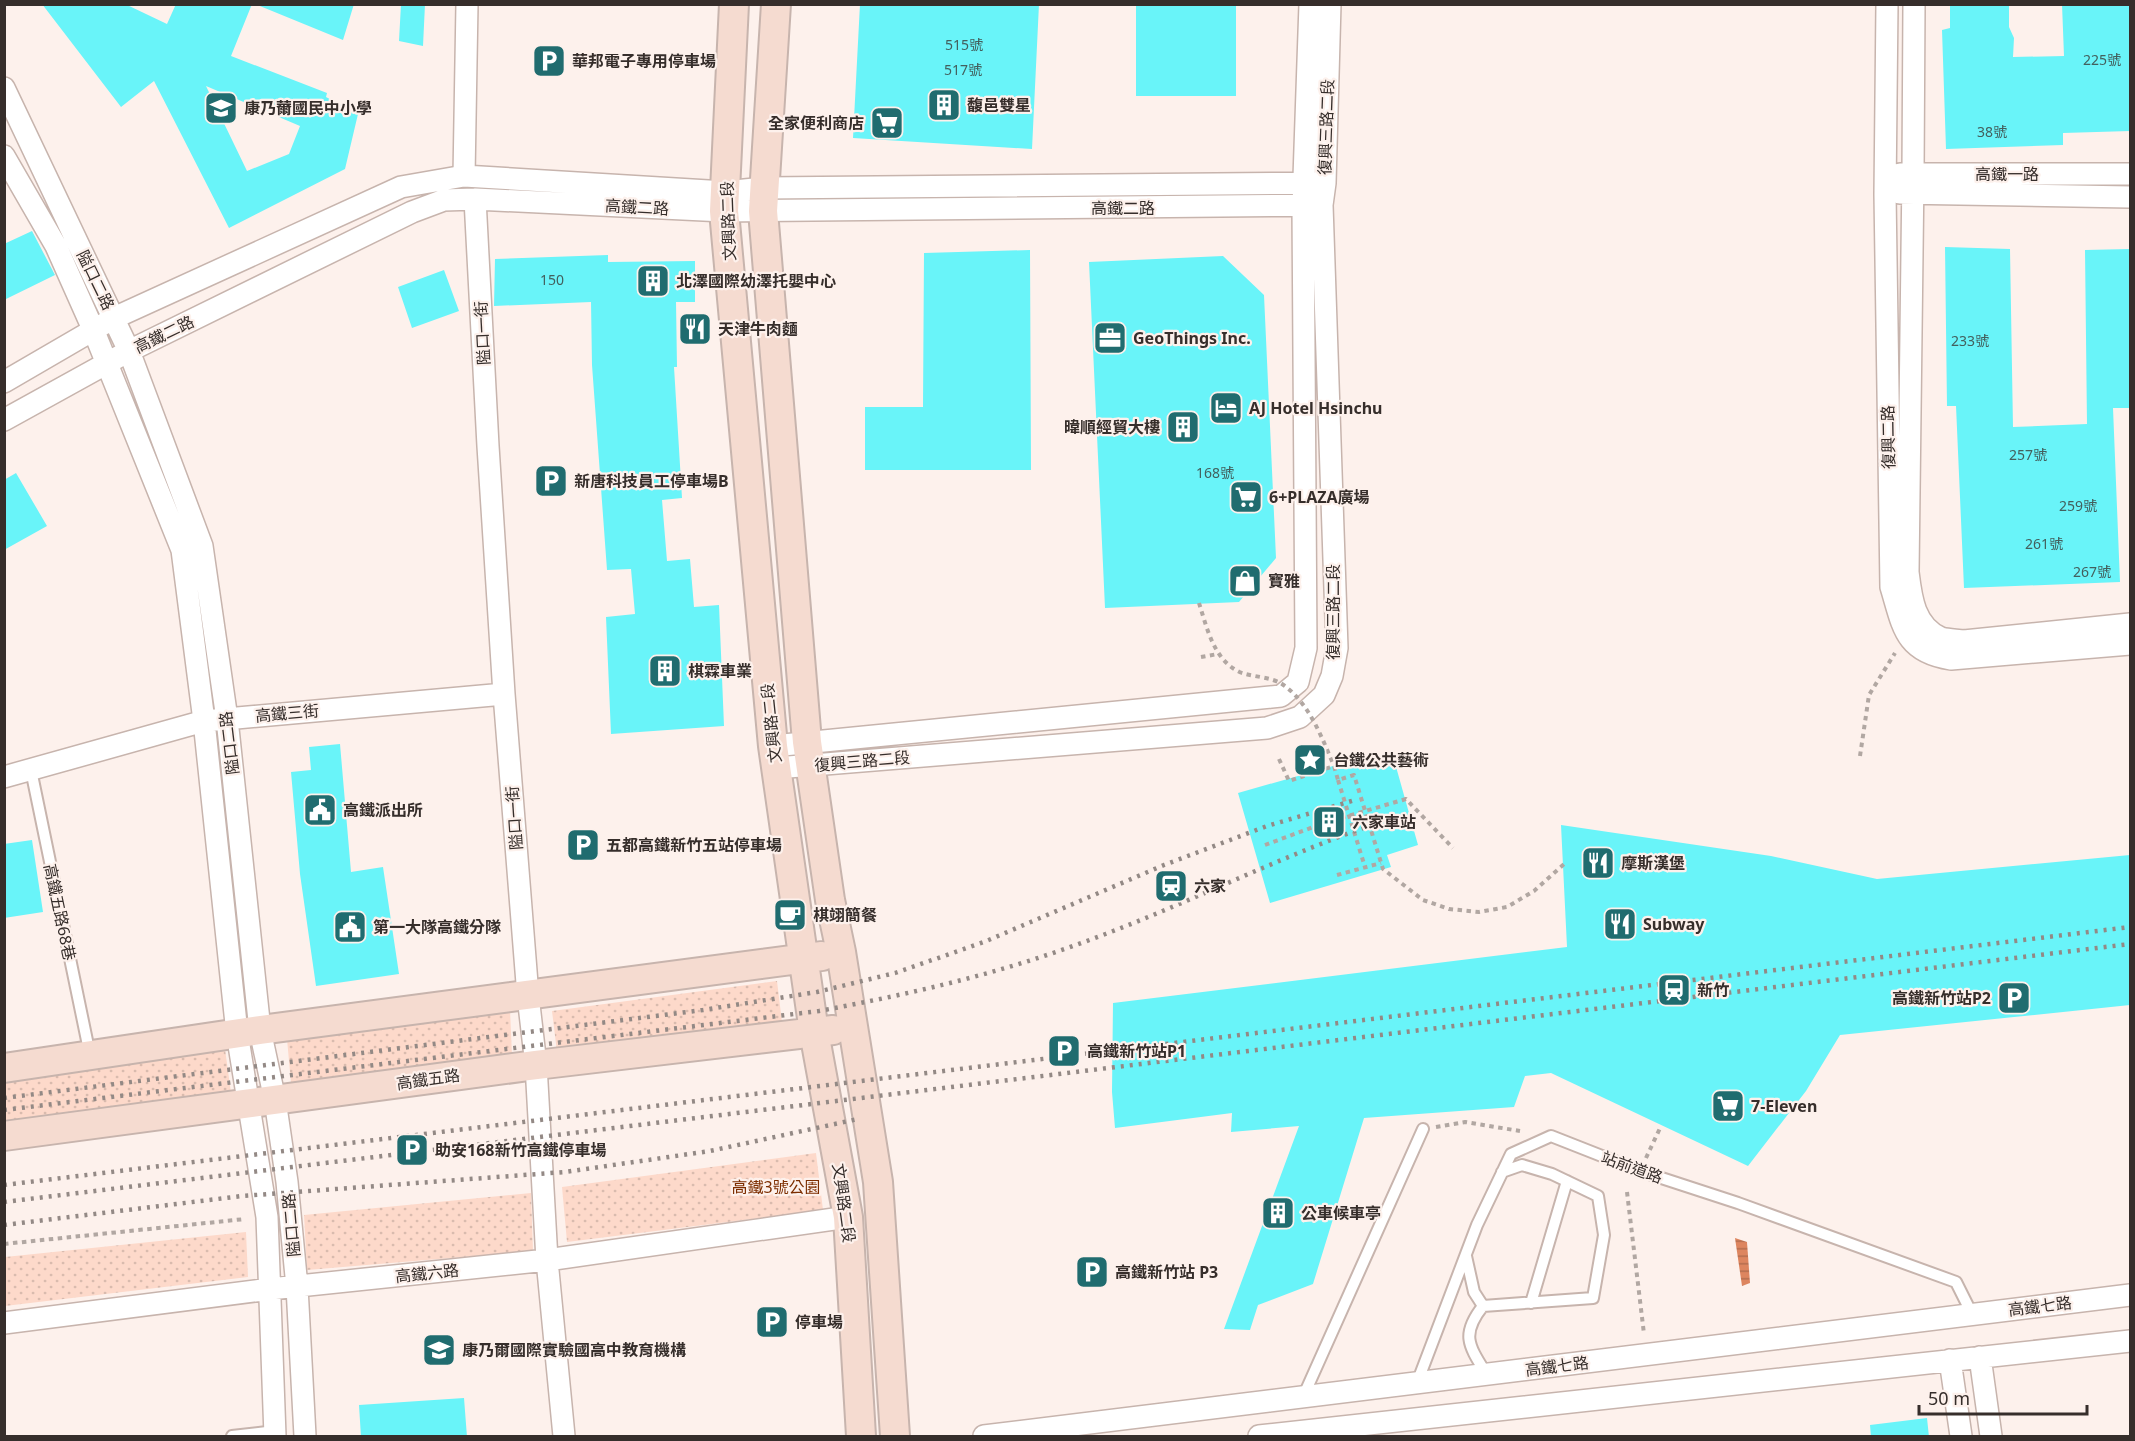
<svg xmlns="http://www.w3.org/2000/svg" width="2135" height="1441" viewBox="0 0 2135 1441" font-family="'Noto Sans','Noto Sans TC',sans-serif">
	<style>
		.park { fill: url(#park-dots) }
		.water { fill: url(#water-rules) }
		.building { fill: #69f4f9; fill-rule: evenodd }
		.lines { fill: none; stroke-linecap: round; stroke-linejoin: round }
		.lane-casing { stroke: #c7b4ad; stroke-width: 14 }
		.street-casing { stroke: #c7b4ad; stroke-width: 24 }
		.secondary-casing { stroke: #c7b4ad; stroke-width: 32 }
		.path { stroke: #b1a7a2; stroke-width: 4; stroke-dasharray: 4.5 4.5; stroke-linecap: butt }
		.lane { stroke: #fff; stroke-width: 10 }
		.street { stroke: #fff; stroke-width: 21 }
		.secondary { stroke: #f5dbd0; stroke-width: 28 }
		.rail { stroke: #938985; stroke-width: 4.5; stroke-dasharray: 3 6; stroke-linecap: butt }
		.path-bridge { stroke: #b1a7a2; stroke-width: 4; stroke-dasharray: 4.5 4.5; stroke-linecap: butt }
		.labels { text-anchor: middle; stroke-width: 4.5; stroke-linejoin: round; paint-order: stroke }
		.number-label { font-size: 14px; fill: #43605e }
		.poi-label { font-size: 16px; font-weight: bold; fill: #362e2b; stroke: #fdf1ec; text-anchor: start }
		.street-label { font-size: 16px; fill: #362e2b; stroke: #fdf1ec }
		.park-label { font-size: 16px; fill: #7d2e00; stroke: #fdf1ec }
	</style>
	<defs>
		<pattern id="park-dots" width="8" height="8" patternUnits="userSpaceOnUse" patternTransform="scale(1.5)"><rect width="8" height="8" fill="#fdd9ca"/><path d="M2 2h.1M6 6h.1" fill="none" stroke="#d9bbae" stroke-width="1.8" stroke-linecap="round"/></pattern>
		<pattern id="water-rules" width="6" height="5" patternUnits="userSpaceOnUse" patternTransform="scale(1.5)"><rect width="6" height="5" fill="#dd855f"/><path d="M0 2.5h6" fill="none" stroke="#b46d4f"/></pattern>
	</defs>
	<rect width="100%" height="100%" fill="#fdf1ec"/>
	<path class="park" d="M777,981L782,1022L557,1052L552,1011Z
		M510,1010L512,1055L291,1083L287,1039Z
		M225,1049L232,1100L5,1125L4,1080Z
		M816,1153L823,1210L567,1242L562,1187Z
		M531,1193L533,1251L307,1270L304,1215Z
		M246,1232L248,1277L5,1306V1257Z"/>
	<path class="water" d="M1735,1238L1747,1242L1750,1283L1742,1286Z"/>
	<path class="building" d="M42,4H125L167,24L176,4H252L231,56L327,93L326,97L358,114L345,169L229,228L154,81L121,107ZM206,86L300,126L289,154L247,171Z
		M255,4H354L343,40Z
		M401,4H425L423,46L399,41Z
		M860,4H1039L1032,149L853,138Z
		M1136,4H1236V96H1136Z
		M1950,4H2009V27L2014,38L2013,57L2064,56L2062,4H2130V131L2063,133V145L1946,149L1942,30L1950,28Z
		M32,231L55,275L4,300V244Z
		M1945,247L2010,249L2013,427L2087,424L2085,250L2130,249V408H2113L2120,582L1964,588L1956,406H1947Z
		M1030,250L1031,470H865V407H923L924,253Z
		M608,255V262L695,261V302H676L677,367H674L682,498L662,500L667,561L690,559L694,607L719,605L724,726L611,734L606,617L635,614L631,569L607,570L592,365L591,302L494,306L495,259Z
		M1223,256L1264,295L1276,558L1239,602L1105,608L1089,262Z
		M444,270L459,311L412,328L398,287Z
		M16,473L47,526L4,550V480Z
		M340,744L351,872L383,867L399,974L316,986L300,874L291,772L311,770L309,747Z
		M1393,756L1418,845L1387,855L1391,867L1270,903L1238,793L1354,760L1356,767Z
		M1561,825L1771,856L1877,879L2130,855V1005L1840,1035L1806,1091L1748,1166L1551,1073L1525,1076L1514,1107L1364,1118L1313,1284L1258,1305L1250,1330L1224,1329L1299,1126L1231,1132L1232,1113L1115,1128L1112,1092L1113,1003L1567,947Z
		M32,840L43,912L4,918V844Z
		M464,1398L467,1437H361L359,1405Z
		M1927,1418L1929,1437H1871L1870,1425Z"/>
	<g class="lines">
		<g class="lane-casing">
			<path id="lane" d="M31,770L90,1055
				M1466,1256L1474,1292L1483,1306
				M1531,1303L1567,1181
				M1487,1375C1469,1346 1460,1335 1483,1306L1593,1298L1604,1235L1598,1196L1552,1174L1522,1165L1502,1172
				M1417,1383L1477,1225L1511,1154L1551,1136L1640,1171L1738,1203L1956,1282L1972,1314
				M1303,1397L1423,1129
				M232,1436L275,1431"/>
		</g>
		<g class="street-casing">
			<path id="street" d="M1887,4L1885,194L1891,587C1903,626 1904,652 1951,659L2130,644
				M1914,4L1913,173L1908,572C1911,597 1914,626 1941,638C1947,640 1957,640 1964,641L2130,624
				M4,88L129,351L202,546L227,719L260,1030L275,1100L287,1182L297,1287L305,1436
				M4,156L56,246L93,329L182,550L204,721L237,1033L267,1217L275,1436
				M1900,174H2130
				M464,176L467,4
				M1900,193L2130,197
				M475,199L488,446L504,694L528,996L536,1065L547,1260L564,1436
				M4,382L114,318L401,187L464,176L725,192L764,188L1325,183
				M4,420L129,351L412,212L444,200L475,199L724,211L1322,205
				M773,746L1281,696L1298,682L1306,648L1303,206L1310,4
				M776,768L1267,728L1300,717L1324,695L1332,676L1337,648L1322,205L1325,183L1330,4
				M4,777L204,721L504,694
				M4,1323L270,1289L547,1260L848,1217
				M1980,1357L1991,1436
				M1950,1360L1961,1436
				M984,1436L2130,1295
				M1259,1436L2130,1341"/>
		</g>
		<g class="secondary-casing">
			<path id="secondary" d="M734,4L724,211L773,746L814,1032L848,1217L861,1436
				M776,4L763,211L807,742L830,900L841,952L878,1182L895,1436
				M4,1068L260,1030L822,956
				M4,1136L536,1065L833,1030"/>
		</g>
		<path class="path" d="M1201,657L1218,654
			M1860,756L1869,695L1895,653
			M1279,759L1289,781L1334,766L1338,780L1354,775L1383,869L1423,900L1449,909L1479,912L1507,907L1534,891L1564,864
			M1338,780L1365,867
			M1265,845L1324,823L1406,799L1453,848
			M1337,875L1381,863
			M1436,1127L1465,1122L1520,1131
			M1646,1158L1661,1126
			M1627,1192L1644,1334
			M4,1244L245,1219"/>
		<use href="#lane" class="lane"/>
		<use href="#street" class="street"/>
		<use href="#secondary" class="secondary"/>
		<path class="rail" d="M4,1098L703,1010L817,992L895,973L984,942L1164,865L1267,826L1355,800
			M4,1110L819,1011C910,994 998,974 1084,942C1178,908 1268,862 1363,828
			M4,1185L2130,927
			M4,1202L2130,944
			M4,1225L242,1196L565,1172L710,1151L858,1119"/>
		<path class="path-bridge" d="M1199,603C1207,628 1214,662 1242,673C1254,677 1271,677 1282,684C1309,702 1322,738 1334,766"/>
	</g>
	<defs>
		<g id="parking-square" transform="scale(1.725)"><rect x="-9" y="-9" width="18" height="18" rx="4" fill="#206c6f" stroke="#fdf1ec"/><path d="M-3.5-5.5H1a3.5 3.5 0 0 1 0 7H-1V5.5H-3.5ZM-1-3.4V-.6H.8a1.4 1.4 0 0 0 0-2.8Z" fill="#fff"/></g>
		<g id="building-square" transform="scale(1.725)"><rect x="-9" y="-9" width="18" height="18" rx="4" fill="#206c6f" stroke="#fdf1ec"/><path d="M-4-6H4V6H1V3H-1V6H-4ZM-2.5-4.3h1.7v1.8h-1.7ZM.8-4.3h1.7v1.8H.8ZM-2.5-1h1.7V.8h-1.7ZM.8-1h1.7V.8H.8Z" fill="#fff"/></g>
		<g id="school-square" transform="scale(1.725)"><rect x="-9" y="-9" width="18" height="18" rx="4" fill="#206c6f" stroke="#fdf1ec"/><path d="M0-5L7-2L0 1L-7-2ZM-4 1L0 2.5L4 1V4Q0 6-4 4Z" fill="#fff"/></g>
		<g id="supermarket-square" transform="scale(1.725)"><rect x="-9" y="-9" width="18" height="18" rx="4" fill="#206c6f" stroke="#fdf1ec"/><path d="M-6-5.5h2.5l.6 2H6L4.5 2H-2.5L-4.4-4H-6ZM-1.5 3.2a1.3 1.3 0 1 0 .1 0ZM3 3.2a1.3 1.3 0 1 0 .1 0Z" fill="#fff"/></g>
		<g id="restaurant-square" transform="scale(1.725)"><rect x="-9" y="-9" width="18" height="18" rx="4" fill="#206c6f" stroke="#fdf1ec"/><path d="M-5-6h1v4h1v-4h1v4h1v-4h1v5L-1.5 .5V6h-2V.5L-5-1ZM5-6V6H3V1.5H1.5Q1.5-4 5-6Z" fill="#fff"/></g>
		<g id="office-square" transform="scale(1.725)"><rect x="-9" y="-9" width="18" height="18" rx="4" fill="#206c6f" stroke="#fdf1ec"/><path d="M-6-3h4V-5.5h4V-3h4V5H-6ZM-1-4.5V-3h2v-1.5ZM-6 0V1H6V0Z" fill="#fff"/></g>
		<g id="hotel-square" transform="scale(1.725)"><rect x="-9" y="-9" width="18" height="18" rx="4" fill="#206c6f" stroke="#fdf1ec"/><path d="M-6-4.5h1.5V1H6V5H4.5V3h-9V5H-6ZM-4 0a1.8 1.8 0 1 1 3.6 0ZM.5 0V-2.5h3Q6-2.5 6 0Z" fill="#fff"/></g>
		<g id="shop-square" transform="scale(1.725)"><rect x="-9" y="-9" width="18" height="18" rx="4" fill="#206c6f" stroke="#fdf1ec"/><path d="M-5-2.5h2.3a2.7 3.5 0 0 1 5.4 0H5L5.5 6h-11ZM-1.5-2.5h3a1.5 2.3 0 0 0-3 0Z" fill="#fff"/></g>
		<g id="sight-square" transform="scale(1.725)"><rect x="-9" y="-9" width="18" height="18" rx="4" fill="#206c6f" stroke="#fdf1ec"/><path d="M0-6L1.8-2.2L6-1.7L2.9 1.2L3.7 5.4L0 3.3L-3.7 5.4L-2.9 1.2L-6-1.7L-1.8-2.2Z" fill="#fff"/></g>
		<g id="civic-square" transform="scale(1.725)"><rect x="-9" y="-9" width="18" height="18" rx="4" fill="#206c6f" stroke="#fdf1ec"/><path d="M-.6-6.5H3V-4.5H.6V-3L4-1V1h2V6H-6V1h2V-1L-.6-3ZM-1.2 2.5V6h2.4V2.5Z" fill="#fff"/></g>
		<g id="station-square" transform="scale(1.725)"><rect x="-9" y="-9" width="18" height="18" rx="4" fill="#206c6f" stroke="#fdf1ec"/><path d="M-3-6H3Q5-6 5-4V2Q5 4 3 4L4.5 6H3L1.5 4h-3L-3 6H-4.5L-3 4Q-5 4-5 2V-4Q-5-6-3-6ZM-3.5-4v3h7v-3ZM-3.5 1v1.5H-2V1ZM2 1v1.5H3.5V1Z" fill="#fff"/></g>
		<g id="cafe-square" transform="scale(1.725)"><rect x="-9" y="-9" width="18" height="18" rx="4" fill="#206c6f" stroke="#fdf1ec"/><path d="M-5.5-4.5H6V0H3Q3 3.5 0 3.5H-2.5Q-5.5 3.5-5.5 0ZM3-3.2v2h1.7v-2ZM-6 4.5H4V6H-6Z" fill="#fff"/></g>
	</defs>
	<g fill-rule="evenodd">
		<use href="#parking-square" x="549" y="61"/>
		<use href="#building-square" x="944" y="105"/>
		<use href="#school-square" x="221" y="108"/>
		<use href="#supermarket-square" x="887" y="123"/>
		<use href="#building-square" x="653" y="281"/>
		<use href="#restaurant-square" x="695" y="329"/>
		<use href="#office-square" x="1110" y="338"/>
		<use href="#hotel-square" x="1226" y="408"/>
		<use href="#building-square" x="1183" y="427"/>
		<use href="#parking-square" x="551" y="481"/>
		<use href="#supermarket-square" x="1246" y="497"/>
		<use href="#shop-square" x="1245" y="581"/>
		<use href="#building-square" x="665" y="671"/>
		<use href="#sight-square" x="1310" y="760"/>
		<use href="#civic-square" x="320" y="810"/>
		<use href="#building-square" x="1329" y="822"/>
		<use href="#parking-square" x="583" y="845"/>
		<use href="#restaurant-square" x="1598" y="863"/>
		<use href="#station-square" x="1171" y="886"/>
		<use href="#cafe-square" x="790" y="915"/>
		<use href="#restaurant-square" x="1620" y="924"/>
		<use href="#civic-square" x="350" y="927"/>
		<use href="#station-square" x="1674" y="990"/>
		<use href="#parking-square" x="2014" y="998"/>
		<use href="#parking-square" x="1064" y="1051"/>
		<use href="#supermarket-square" x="1728" y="1106"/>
		<use href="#parking-square" x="412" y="1150"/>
		<use href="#building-square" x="1278" y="1213"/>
		<use href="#parking-square" x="1092" y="1272"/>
		<use href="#parking-square" x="772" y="1322"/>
		<use href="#school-square" x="439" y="1350"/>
	</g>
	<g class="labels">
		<g class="number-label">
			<text x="964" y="50">515號</text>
			<text x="2102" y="65">225號</text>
			<text x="963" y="75">517號</text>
			<text x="1992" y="137">38號</text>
			<text x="552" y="285">150</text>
			<text x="1970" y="346">233號</text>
			<text x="2028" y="460">257號</text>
			<text x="1215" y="478">168號</text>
			<text x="2078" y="511">259號</text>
			<text x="2044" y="549">261號</text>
			<text x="2092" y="577">267號</text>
		</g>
		<g class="poi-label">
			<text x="572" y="67">華邦電子專用停車場</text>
			<text x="967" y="111">馥邑雙星</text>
			<text x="244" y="114">康乃薾國民中小學</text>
			<text x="864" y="129" text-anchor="end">全家便利商店</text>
			<text x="676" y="287">北澤國際幼澤托嬰中心</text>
			<text x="718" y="335">天津牛肉麵</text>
			<text x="1133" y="344">GeoThings Inc.</text>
			<text x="1249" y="414">AJ Hotel Hsinchu</text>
			<text x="1160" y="433" text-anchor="end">暐順經貿大樓</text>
			<text x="574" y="487">新唐科技員工停車場B</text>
			<text x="1269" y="503">6+PLAZA廣場</text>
			<text x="1268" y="587">寶雅</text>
			<text x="688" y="677">棋霖車業</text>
			<text x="1333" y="766">台鐵公共藝術</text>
			<text x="343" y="816">高鐵派出所</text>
			<text x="1352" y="828">六家車站</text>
			<text x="606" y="851">五都高鐵新竹五站停車場</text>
			<text x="1621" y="869">摩斯漢堡</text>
			<text x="1194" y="892">六家</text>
			<text x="813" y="921">棋翊簡餐</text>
			<text x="1643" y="930">Subway</text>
			<text x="373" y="933">第一大隊高鐵分隊</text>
			<text x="1697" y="996">新竹</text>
			<text x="1991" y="1004" text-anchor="end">高鐵新竹站P2</text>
			<text x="1087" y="1057">高鐵新竹站P1</text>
			<text x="1751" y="1112">7-Eleven</text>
			<text x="435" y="1156">助安168新竹高鐵停車場</text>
			<text x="1301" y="1219">公車候車亭</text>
			<text x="1115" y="1278">高鐵新竹站 P3</text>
			<text x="795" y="1328">停車場</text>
			<text x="462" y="1356">康乃爾國際實驗國高中教育機構</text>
		</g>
		<g class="street-label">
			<text transform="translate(1326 127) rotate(-88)" y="6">復興三路二段</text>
			<text x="2007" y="180">高鐵一路</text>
			<text transform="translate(637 207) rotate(3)" y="6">高鐵二路</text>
			<text x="1123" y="214">高鐵二路</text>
			<text transform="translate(728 221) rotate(-92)" y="6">文興路二段</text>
			<text transform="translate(96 280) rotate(64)" y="6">隘口二路</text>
			<text transform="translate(482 333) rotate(-93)" y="6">隘口一街</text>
			<text transform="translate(164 334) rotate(-26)" y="6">高鐵二路</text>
			<text transform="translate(1888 437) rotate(-91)" y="6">復興二路</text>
			<text transform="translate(1333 612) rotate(-90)" y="6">復興三路二段</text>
			<text transform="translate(287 713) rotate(-5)" y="6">高鐵三街</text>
			<text transform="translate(771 723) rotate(-96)" y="6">文興路二段</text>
			<text transform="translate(229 743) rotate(-97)" y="6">隘口二路</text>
			<text transform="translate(862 761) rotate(-5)" y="6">復興三路二段</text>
			<text transform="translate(514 818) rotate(-94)" y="6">隘口一街</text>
			<text transform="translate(60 912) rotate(78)" y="6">高鐵五路68巷</text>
			<text transform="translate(428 1079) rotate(-8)" y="6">高鐵五路</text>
			<text transform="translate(1632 1167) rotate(20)" y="6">站前道路</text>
			<text transform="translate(844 1203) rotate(82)" y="6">文興路二段</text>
			<text transform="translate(291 1225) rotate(-95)" y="6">隘口二路</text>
			<text transform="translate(427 1273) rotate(-6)" y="6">高鐵六路</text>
			<text transform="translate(2040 1306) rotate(-7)" y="6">高鐵七路</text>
			<text transform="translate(1557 1366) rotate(-7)" y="6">高鐵七路</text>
		</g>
		<g class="park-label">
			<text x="776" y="1193">高鐵3號公園</text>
		</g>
	</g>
	<rect width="2135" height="1441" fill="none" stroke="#362e2b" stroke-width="12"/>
	<path d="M1919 1405v9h168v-9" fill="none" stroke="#362e2b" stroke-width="3"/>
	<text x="1928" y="1405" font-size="18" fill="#362e2b" stroke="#fdf1ec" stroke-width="4.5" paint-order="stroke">50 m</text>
</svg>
